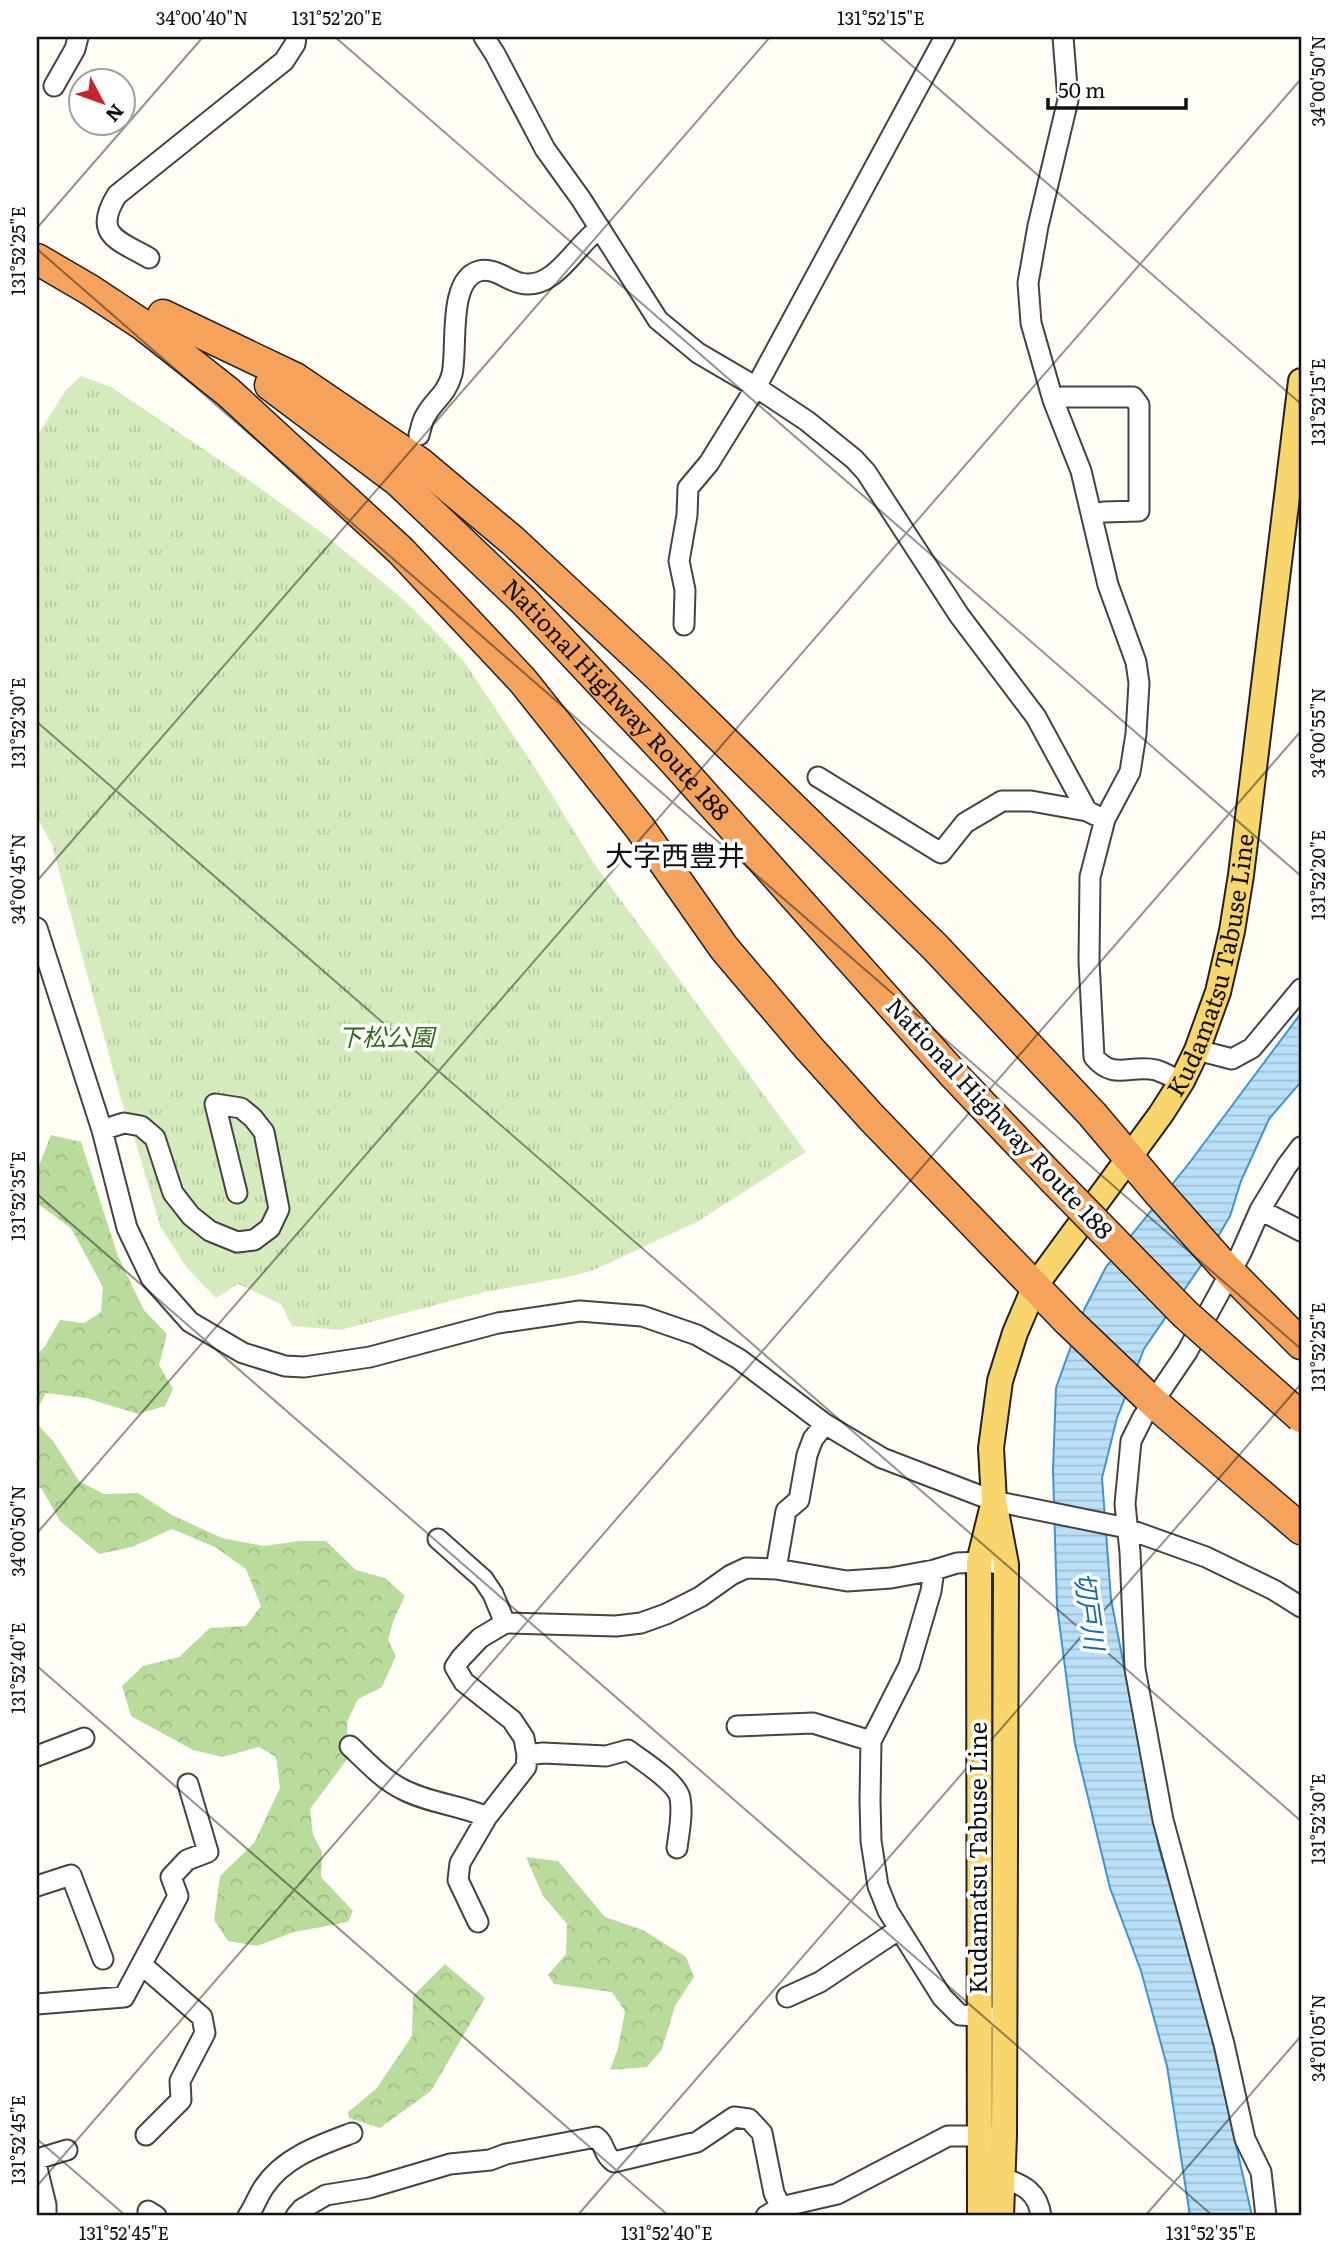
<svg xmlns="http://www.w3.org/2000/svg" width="1338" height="2253" viewBox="0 0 1338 2253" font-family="Literata,'Noto Sans JP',serif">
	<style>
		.forest { fill: url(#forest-crowns) }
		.park { fill: url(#park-tufts) }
		.water { fill: url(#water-rules); stroke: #3f96cf; stroke-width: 2 }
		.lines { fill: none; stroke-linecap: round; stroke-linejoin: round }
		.minor-casing { stroke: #444; stroke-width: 23 }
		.major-casing { stroke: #222; stroke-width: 28 }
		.highway-casing { stroke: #222; stroke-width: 33 }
		.minor { stroke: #fff; stroke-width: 19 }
		.major { stroke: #f9d66b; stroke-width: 24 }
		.highway { stroke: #f5a25d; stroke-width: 30 }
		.highway-bridge-casing { stroke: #222; stroke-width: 33; stroke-linecap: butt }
		.highway-bridge { stroke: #f5a25d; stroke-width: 30 }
		.ticks { fill: none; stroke: #111; stroke-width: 2; stroke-opacity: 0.45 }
		.labels { text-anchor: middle; stroke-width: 7; stroke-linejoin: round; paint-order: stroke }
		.street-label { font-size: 24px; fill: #111; stroke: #fff }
		.park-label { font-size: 24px; font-style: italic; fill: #2f6b1f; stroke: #fff }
		.water-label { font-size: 26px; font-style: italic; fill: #1768a6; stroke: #fff }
		.quarter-label { font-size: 28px; fill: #111; stroke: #fff }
		.neatline { fill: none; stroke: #111; stroke-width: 2.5 }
		.ticks-label { font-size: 18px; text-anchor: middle; fill: #111 }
	</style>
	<defs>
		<pattern id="forest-crowns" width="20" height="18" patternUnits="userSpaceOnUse" patternTransform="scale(1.75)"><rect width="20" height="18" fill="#b9dc9c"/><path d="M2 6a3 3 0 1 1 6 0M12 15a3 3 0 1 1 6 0" fill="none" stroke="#9ebc85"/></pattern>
		<pattern id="park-tufts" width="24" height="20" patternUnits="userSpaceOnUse" patternTransform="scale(1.75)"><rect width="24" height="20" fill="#d5ebbd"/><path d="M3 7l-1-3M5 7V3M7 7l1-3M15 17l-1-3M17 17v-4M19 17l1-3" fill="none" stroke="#b6c8a1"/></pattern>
		<pattern id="water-rules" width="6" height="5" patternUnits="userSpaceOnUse" patternTransform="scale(1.75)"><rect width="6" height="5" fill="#b9e0f7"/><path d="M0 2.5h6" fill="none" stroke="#9ebfd3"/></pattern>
	</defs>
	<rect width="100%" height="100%" fill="#fffdf5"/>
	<path class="forest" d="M51,1135L81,1142L118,1256L144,1310L167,1334L159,1365L173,1389L165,1406L138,1414L86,1398L46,1393L37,1410V1355L45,1346L60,1320L84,1323L101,1312L103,1287L71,1228L38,1204L37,1171Z
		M37,1424L53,1441L79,1481L104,1494L138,1493L172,1515L222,1538L264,1546L299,1541H326L356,1570L385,1578L405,1596L394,1619L388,1640L396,1656L382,1687L358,1699L347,1722L348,1758L310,1809L313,1835L322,1852L321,1877L353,1911L348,1922L294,1932L257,1946L228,1941L214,1920L220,1876L254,1843L280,1788L276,1757L259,1747L222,1757L193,1750L131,1716L122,1686L143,1666L179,1657L210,1628L246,1626L261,1606L246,1569L215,1547L172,1529L132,1547L99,1554L60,1521L42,1489L37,1486Z
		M526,1857L558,1861L605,1917L643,1930L686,1957L694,1977L675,2006L662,2049L647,2067L610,2070L618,2048L625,2011L612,1992L554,1984L548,1975L566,1954L567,1924L543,1896Z
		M445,1964L485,1998L431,2091L380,2128L349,2118L348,2112L376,2089L412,2036L413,1996Z"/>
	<path class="park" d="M81,376L111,387L239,473L325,535L404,600L463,660L539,774L595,865L806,1152L697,1222L594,1270L568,1277L485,1292L340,1330L292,1326L281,1304L238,1284L216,1298L186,1267L160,1226L136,1143L121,1099L52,845L37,817V436L66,390Z"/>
	<path class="water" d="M1301,1013V1082L1269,1119L1241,1181L1230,1216L1202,1264L1144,1349L1117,1418L1102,1478L1111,1599L1159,1848L1203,1998L1252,2216H1190L1167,2066L1141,1971L1110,1888L1075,1744L1057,1606L1053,1470L1056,1388L1084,1310L1106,1267L1190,1162Z"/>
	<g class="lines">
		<g class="minor-casing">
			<path id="minor" d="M484,37L495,54L545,149L581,199L658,320L698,353L756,387L807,421L854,459L866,472L959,615L1036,717L1087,811
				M1063,37L1068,100L1038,226L1028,283L1031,323L1053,400L1081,471L1108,585L1136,662L1139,683L1136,734L1130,772L1105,819L1090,877L1089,961L1094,1057C1114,1081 1130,1064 1156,1070C1165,1073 1173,1078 1182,1081
				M54,86L75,49L78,37
				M149,258C118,240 92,235 117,195L284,61L295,44L296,37
				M1053,400L1062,397H1133L1139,405V511L1103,512L1093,515
				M419,435C421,429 422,420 426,415C434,400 447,394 452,374C458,348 447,280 479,271C494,267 507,280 520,283C554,292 576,244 600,228
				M684,625L685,590L679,561L687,515L688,488L709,463L756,387L945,37
				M818,777L941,853L965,823L1002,801H1031L1087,811L1095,815
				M37,928L102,1130L127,1228L151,1278L190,1322L243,1353L285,1366L304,1367L370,1357L498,1323L580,1311L642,1316L697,1335L739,1359L825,1424L882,1458L994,1501L1122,1527L1206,1557L1274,1590L1301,1607
				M1197,1050L1232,1059L1252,1048L1301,989
				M102,1130L124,1123L141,1126L155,1138L173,1193L191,1216L210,1231L237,1242L254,1240L270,1228L279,1209L264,1132L253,1118L241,1108L215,1104L237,1193
				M1260,1210L1301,1231
				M438,1539L483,1579L493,1594L505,1623
				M776,1569L786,1511L799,1500L807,1455L813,1439L825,1424
				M934,1570L931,1591L909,1666L871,1741L870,1800L871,1841L878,1886L888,1911L942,1997L960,2015L992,2017
				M737,1726L813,1723L871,1741
				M350,1746C366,1761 382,1779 402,1789C428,1803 460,1805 487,1817
				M527,1755L543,1753L606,1756L628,1750C641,1760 677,1782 680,1798C683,1814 679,1832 677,1848
				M37,1756L84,1738
				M37,1886L71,1875L103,1959
				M478,1922L458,1880L460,1863L487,1817L526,1767L527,1755L524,1738L512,1720L464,1682L455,1667L461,1658L480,1638L505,1623L616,1626L641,1623L666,1614L700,1597L731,1575L746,1568L776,1569L847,1581L891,1578L934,1570L957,1563L979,1562L1006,1564
				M142,1965L202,2017L205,2033L180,2081L181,2100L146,2135
				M787,1997L820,1982L898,1930
				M37,2004L124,1997L178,1896L171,1877L187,1860L208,1852L188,1784
				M37,2159L67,2150
				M37,2168L46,2205V2216
				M1003,2178C1024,2185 1038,2192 1041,2216
				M148,2211L156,2216
				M248,2216C254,2207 258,2196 264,2187C284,2157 320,2145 352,2133
				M296,2216L302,2209L326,2195L369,2188L450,2164L490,2160L506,2154L596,2137C607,2145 601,2153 614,2162L697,2142L734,2117L749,2119L762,2133L774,2193L781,2207
				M766,2216L781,2207L837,2194L948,2136H992
				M1266,2216L1261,2172L1245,2139L1224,2044L1163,1820L1135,1669L1130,1552L1125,1504L1131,1441L1143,1417L1187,1352L1241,1253L1260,1210L1286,1167L1301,1147"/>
		</g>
		<g class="major-casing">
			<g id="major">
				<path d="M980,2216L979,1562L992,1509"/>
				<path id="s1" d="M1001,2216L1004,2136L1006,1564L994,1501L991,1448L1000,1381L1015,1333L1035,1286L1161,1114L1182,1081L1197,1050L1218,992L1232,931L1241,875L1301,381"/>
			</g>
		</g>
		<g class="highway-casing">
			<g id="highway">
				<path d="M37,259L90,290L143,325L228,392L401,551L523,681L640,828L724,948L808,1047L871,1117L1068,1321L1154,1403L1301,1529"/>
				<path d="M163,315L295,378L420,463L513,541L657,675L935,947L1092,1114L1158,1192L1222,1264L1301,1344"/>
				<path id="s2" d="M270,385L398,481L524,601L673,760L954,1075L1052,1178"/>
			</g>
		</g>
		<use href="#minor" class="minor"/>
		<use href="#major" class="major"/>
		<use href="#highway" class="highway"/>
		<g class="highway-bridge-casing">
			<path id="highway-bridge" d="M1052,1178L1185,1314L1301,1417"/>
		</g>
		<use href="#highway-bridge" class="highway-bridge"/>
	</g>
	<path class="ticks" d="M335,37L1301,876M879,37L1301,404M37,228L203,37M37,249L1301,1349M37,722L1301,1821M37,881L770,37M37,1194L1213,2216M37,1533L1301,79M37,1666L669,2216M37,2139L126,2216M37,2186L1301,731M577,2216L1301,1384M1145,2216L1301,2036"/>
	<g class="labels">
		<g class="street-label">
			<text dy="8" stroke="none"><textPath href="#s2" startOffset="469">National Highway Route 188</textPath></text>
			<text dy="8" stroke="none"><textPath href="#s1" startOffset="1311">Kudamatsu Tabuse Line</textPath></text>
			<text transform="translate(999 1119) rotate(47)" y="8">National Highway Route 188</text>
			<text transform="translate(979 1858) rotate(-90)" y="8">Kudamatsu Tabuse Line</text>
		</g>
		<g class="park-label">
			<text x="386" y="1046">下松公園</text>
		</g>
		<g class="water-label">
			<text transform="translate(1089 1611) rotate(82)" y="9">切戸川</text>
		</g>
		<g class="quarter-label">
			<text x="675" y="866">大字西豊井</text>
		</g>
	</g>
	<rect width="1338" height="2253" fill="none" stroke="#ffffff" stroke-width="77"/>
	<g transform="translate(102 102) rotate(131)"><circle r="33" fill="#ffffff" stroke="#a0a0a0" stroke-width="2"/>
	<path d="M0-5L12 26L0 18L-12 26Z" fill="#c4262e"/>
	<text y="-10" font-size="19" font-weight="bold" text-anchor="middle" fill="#111111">N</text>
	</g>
	<path d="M1048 98v10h138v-10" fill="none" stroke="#111111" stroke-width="3.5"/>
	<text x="1058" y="98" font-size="21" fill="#111111" stroke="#ffffff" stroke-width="5" paint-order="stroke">50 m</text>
	<rect x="38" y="38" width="1262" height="2176" class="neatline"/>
	<g class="ticks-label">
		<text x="202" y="25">34°00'40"N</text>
		<text x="337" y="25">131°52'20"E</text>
		<text x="881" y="25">131°52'15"E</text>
		<text transform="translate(1319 81) rotate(-90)" y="6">34°00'50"N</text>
		<text transform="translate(19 251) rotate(-90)" y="6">131°52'25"E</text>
		<text transform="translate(1319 402) rotate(-90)" y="6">131°52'15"E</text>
		<text transform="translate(19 723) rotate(-90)" y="6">131°52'30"E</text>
		<text transform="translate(1319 733) rotate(-90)" y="6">34°00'55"N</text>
		<text transform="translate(1319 875) rotate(-90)" y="6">131°52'20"E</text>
		<text transform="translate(19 879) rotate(-90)" y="6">34°00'45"N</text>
		<text transform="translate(19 1196) rotate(-90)" y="6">131°52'35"E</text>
		<text transform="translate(1319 1347) rotate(-90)" y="6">131°52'25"E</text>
		<text transform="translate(19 1531) rotate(-90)" y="6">34°00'50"N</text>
		<text transform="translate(19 1668) rotate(-90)" y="6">131°52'40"E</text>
		<text transform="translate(1319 1819) rotate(-90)" y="6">131°52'30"E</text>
		<text transform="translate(1319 2038) rotate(-90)" y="6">34°01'05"N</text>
		<text transform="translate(19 2140) rotate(-90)" y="6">131°52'45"E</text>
		<text x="124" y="2240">131°52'45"E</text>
		<text x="667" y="2240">131°52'40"E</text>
		<text x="1211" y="2240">131°52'35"E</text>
	</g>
</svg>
